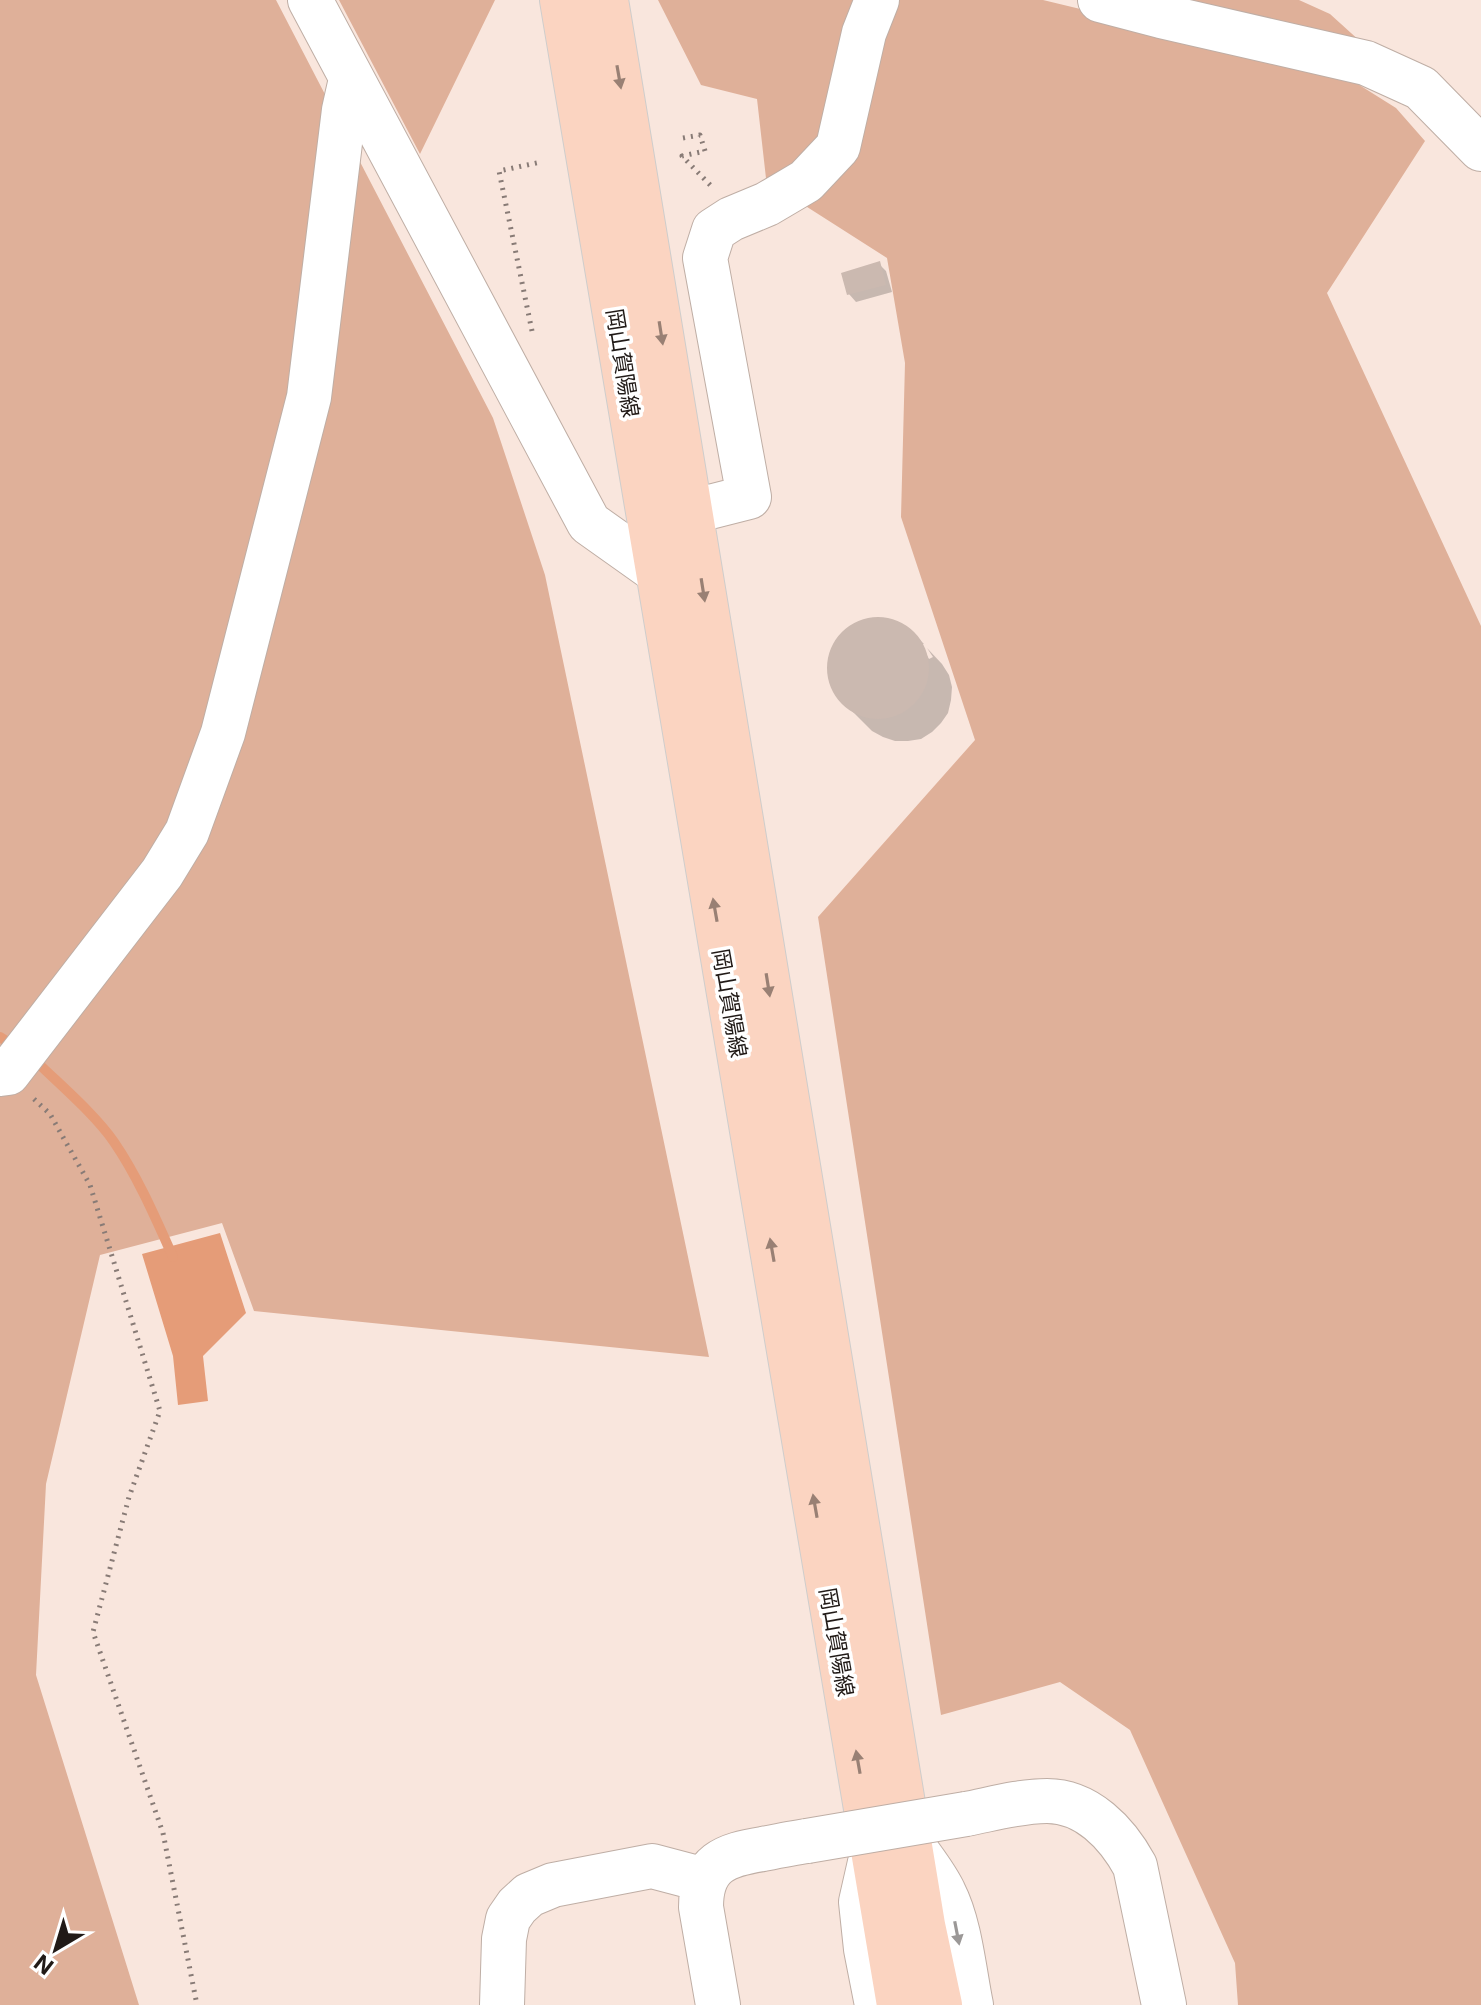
<svg xmlns="http://www.w3.org/2000/svg" width="1481" height="2005" viewBox="0 0 1481 2005" font-family="Inter,'Noto Sans JP',sans-serif">
	<style>
		.green { fill: #dfb099 }
		.water { fill: #e59c78 }
		.shadow { fill: #0003 }
		.lines { fill: none; stroke-linecap: round; stroke-linejoin: round }
		.stream { stroke: #e59c78; stroke-width: 10 }
		.building { fill: #cbb9b0 }
		.minor-casing { stroke: #bfaea5; stroke-width: 46 }
		.major-casing { stroke: #cecdcc; stroke-width: 46 }
		.path { stroke: #887b76; stroke-width: 5; stroke-dasharray: 2 6; stroke-linecap: butt }
		.minor { stroke: #fff; stroke-width: 44 }
		.major { stroke: #fbd4c1; stroke-width: 44 }
		.minor-bridge-casing { stroke: #bfaea5; stroke-width: 46; stroke-linecap: butt }
		.minor-bridge { stroke: #fff; stroke-width: 44 }
		.oneway { fill: #998074 }
		.oneway2 { fill: #9b9897 }
		.labels { text-anchor: middle; stroke-width: 7; stroke-linejoin: round; paint-order: stroke }
		.street-label { font-size: 22px; fill: #211a17; stroke: #fff }
	</style>
	<rect width="100%" height="100%" fill="#f9e6dd"/>
	<path class="green" d="M0,0H276L493,418L545,575L709,1357L254,1311L222,1223L100,1255L46,1484L36,1675L139,2005H0Z
		M339,0H495L420,154Z
		M658,0H860L824,139L767,187L757,99L701,85Z
		M897,0H1043L1337,71L1396,108L1425,141L1327,293L1481,626V2005H1238L1235,1963L1130,1730L1060,1682L941,1715L818,917L975,740L901,517L905,363L887,258L804,205L881,25Z
		M1151,0H1299L1330,14L1372,52Z"/>
	<path class="water" d="M220,1233L246,1313L203,1356L208,1401L178,1405L173,1356L142,1254Z"/>
	<path class="shadow" d="M879,264L886,271L892,292L856,302L849,294Z
		M872,619H885L898,623L909,629L924,644H921L929,659L933,657L927,648L942,664L949,675L952,687L951,700L948,713L941,723L932,732L921,739L908,741H895L883,737L872,731L838,697L832,685L829,673V660L833,648L840,637L849,628L860,621Z"/>
	<g class="lines">
		<path class="stream" d="M0,1037L11,1044
			M42,1067C65,1089 97,1117 114,1142C138,1177 156,1219 173,1257"/>
	</g>
	<path class="building" d="M880,261L886,285L847,295L841,273Z
		M827 668a51 51 0 1 1 102 0a51 51 0 1 1-102 0Z"/>
	<g class="lines">
		<g class="minor-casing">
			<path id="minor" d="M310,0L589,523L658,572
				M1100,0L1161,16L1366,63L1421,88L1481,149
				M690,512L749,497L705,258L714,230L731,219L767,204L806,181L838,147L864,33L877,0
				M0,1074L8,1073L162,873L187,832L223,733L309,397L344,110L351,79
				M966,1814C992,1809 1020,1801 1047,1801C1087,1801 1117,1833 1135,1866L1164,2005
				M909,1840C921,1858 935,1874 944,1893C960,1924 964,1971 971,2005
				M871,1858L861,1902L866,1949L877,2005
				M502,2005L504,1939L508,1919L517,1906L529,1895L553,1885L652,1866L705,1880
				M718,2005L701,1907C701,1863 725,1855 763,1849C778,1846 793,1843 807,1841"/>
		</g>
		<g class="major-casing">
			<path id="major" d="M562,0L899,2005
				M606,0L909,1840L923,1925L940,2005"/>
		</g>
		<path class="path" d="M683,138L700,135L705,151L682,156L713,188
			M532,331L499,171L541,162
			M34,1099L50,1114L90,1185L160,1411L129,1497L93,1632L163,1833L197,2005"/>
		<use href="#minor" class="minor"/>
		<use href="#major" class="major"/>
		<g class="minor-bridge-casing">
			<path id="minor-bridge" d="M807,1841L966,1814"/>
		</g>
		<use href="#minor-bridge" class="minor-bridge"/>
	</g>
	<defs><path id="oneway-solid" d="M-6-.8H1V-3.2L6.5 0L1 3.2V.8H-6Z" transform="scale(2)"/></defs>
	<g class="oneway">
		<use href="#oneway-solid" transform="translate(619 77) rotate(80)"/>
		<use href="#oneway-solid" transform="translate(661 333) rotate(81)"/>
		<use href="#oneway-solid" transform="translate(703 590) rotate(81)"/>
		<use href="#oneway-solid" transform="translate(715 910) rotate(-100)"/>
		<use href="#oneway-solid" transform="translate(768 985) rotate(81)"/>
		<use href="#oneway-solid" transform="translate(772 1250) rotate(-100)"/>
		<use href="#oneway-solid" transform="translate(815 1506) rotate(-100)"/>
		<use href="#oneway-solid" transform="translate(858 1762) rotate(-100)"/>
	</g>
	<use class="oneway2" href="#oneway-solid" transform="translate(957 1933) rotate(79)"/>
	<g class="labels">
		<g class="street-label">
			<text transform="translate(623 363) rotate(81)" y="8">岡山賀陽線</text>
			<text transform="translate(730 1003) rotate(80)" y="8">岡山賀陽線</text>
			<text transform="translate(837 1642) rotate(80)" y="8">岡山賀陽線</text>
		</g>
	</g>
	<g transform="translate(56 1949) rotate(218)" stroke="#ffffff" stroke-width="6" paint-order="stroke">
	<path d="M0-6L14 30L0 20L-14 30Z" fill="#211a17"/>
	<text y="-12" font-size="22" font-weight="bold" text-anchor="middle" fill="#211a17">N</text>
	</g>
</svg>
